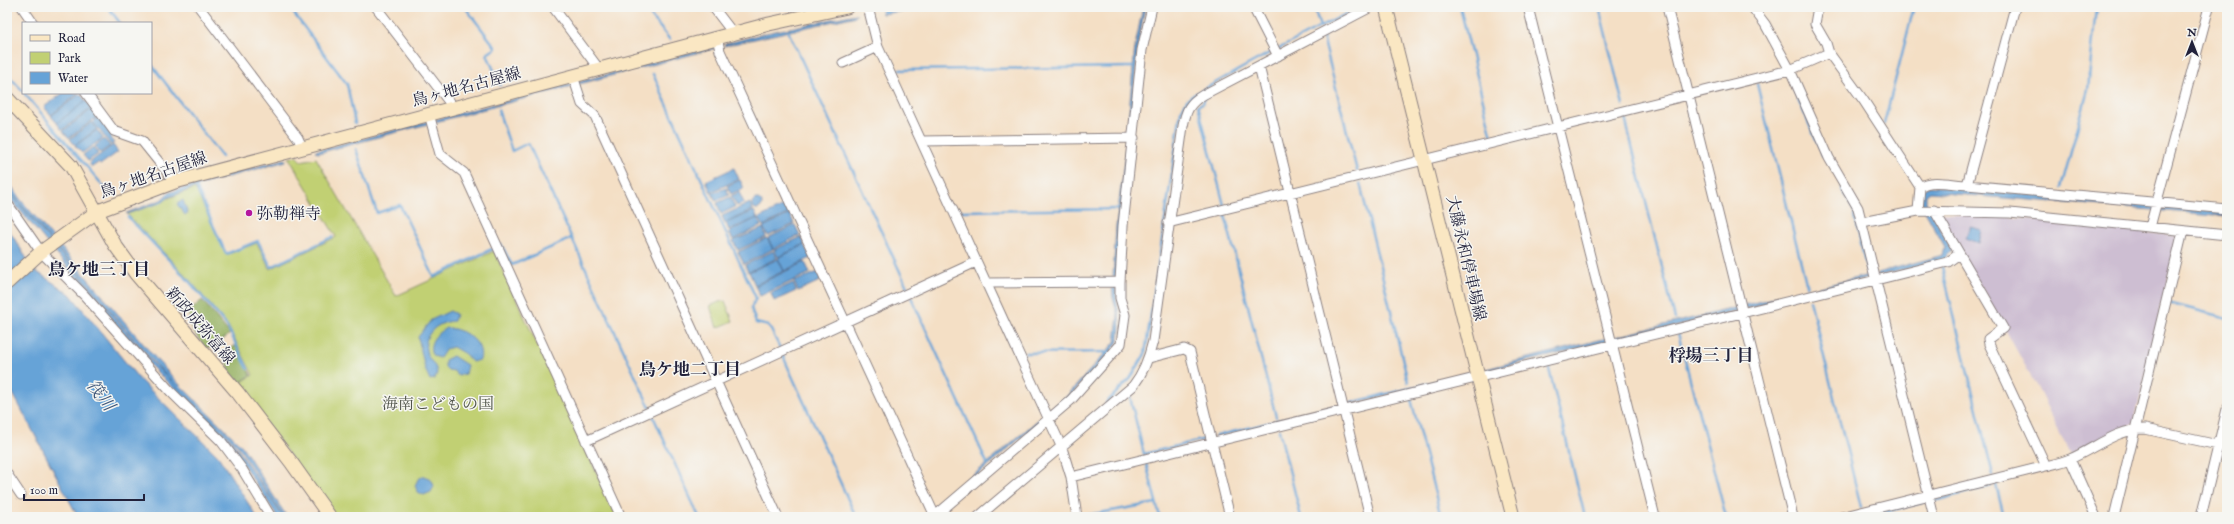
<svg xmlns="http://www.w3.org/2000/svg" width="2234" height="524" viewBox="0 0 2234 524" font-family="'IM FELL English','Noto Serif JP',serif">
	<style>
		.industrial { fill: #cdbed2 }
		.green { fill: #c1d073; stroke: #727957 }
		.forest { fill: #98b265; stroke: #5d6a50 }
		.water { fill: #66a3d7; stroke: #446289 }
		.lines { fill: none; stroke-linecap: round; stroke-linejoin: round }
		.stream { stroke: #66a3d7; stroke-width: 2.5 }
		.street-casing { stroke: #8b8080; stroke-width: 11 }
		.secondary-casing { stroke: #8b8080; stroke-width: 15 }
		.street { stroke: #fff; stroke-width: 9 }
		.secondary { stroke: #fae7c3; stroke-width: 13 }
		.poi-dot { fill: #b5179e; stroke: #f6f6f2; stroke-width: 1.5 }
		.labels { text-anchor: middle; stroke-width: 3; stroke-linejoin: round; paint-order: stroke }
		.street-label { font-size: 16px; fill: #22223b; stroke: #f6f6f2 }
		.poi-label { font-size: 16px; fill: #22223b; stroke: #f6f6f2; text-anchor: start }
		.park-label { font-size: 16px; fill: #52564c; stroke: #f6f6f2 }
		.neighbourhood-label { font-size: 17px; font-weight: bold; fill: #22223b; stroke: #f6f6f2 }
		.water-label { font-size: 17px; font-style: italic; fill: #3d5679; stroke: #f6f6f2 }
	</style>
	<rect width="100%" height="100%" fill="#f6f6f2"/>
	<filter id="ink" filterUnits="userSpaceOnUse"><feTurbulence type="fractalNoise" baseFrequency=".025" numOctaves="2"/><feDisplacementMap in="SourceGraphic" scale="8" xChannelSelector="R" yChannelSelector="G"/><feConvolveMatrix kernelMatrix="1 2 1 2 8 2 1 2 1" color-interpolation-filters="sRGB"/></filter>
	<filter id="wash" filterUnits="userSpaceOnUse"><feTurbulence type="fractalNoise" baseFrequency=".012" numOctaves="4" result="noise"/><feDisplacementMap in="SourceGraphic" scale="16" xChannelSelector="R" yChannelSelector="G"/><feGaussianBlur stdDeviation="0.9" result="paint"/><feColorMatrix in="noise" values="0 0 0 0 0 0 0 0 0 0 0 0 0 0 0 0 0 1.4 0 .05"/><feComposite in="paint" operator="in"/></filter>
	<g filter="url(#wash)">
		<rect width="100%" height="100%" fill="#f4dfc5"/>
		<path class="industrial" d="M1938,213L2010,217L2140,230L2143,232L2178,236L2134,423L2070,454L2039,391L2005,329Z"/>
		<path class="green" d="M296,156L301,161L316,158L396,296L494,251L617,517H336L237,385L253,375L228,326L188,278L127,214L195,188L226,255L257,243L270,269L336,237L289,158Z
			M725,301L733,321L717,328L710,306L719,302Z"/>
		<path class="forest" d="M202,300L230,334L212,348L205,347C195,335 189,327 189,312Z
			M234,346H236L251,375L241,382H236L233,380L225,355Z"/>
		<path class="water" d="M903,7H931L882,14L881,10Z
			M1143,7H1145L1138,46L1130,134H1127L1135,46Z
			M856,14V16L724,46L725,44L762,34Z
			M715,46L716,48L318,153L315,151Z
			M63,93H79L51,115L44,107Z
			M80,94L86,101L57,123L51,116Z
			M86,101L92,108L62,130L57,123Z
			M92,109L98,116L69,138L63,131Z
			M98,117L112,136L110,138L114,143L111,145L93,122Z
			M92,122L97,129L75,145L70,139Z
			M97,130L103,138L82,153L75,146Z
			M104,139L110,146L100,153L95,146Z
			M1126,144H1128L1116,277H1113L1116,227Z
			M113,145L118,152L100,165L98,163L92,167L89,163Z
			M93,147L98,154L88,161L83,155Z
			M285,159L286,161L210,182L169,197L163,202L127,214L126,213L161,200L168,193L210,179Z
			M734,168L739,179L711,192L706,181Z
			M7,179L20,199L157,360L180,385L242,446L287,517H284L238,446L177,387L234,444L283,517H278L231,446L148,363L7,195V187L16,200L151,361L177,387L152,360L17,200L7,186Z
			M740,180L744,188L731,194L727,186Z
			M1929,186L2227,212V216L1930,192L1926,195V202L1951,248V252L1943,260L1878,276L1877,273L1943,255L1945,247L1922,206L1921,191Z
			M726,188L729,195L716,201L712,193Z
			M739,192L744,203L737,206L731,196Z
			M730,197L735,207L721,214L717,203Z
			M752 204a5 5 0 1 1 10 0a5 5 0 1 1-10 0Z
			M183,200L188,214L185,215L177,204Z
			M750,203L753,210L725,223L722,216Z
			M785,205L789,213L763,226L759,218Z
			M754,211L761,226L733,240L729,232L757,218L729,230L726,223Z
			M790,214L794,224L768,236L763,227Z
			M795,225L800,235L773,249L768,238Z
			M7,227L34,270L70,294L140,380L218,456L257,517H78L7,382Z
			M1970,227L1982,230L1979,243L1965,238Z
			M763,228L766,237L738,250L733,241Z
			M801,237L805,244L778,257L774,250Z
			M767,238L773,249L744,264L738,252Z
			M804,245L811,258L784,271L778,258Z
			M773,251L777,258L748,272L745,265Z
			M778,259L784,271L755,285L749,272Z
			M805,262L810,273L760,296L755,286Z
			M818,272L822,280L798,291L794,282Z
			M1869,275V278L1745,309V305Z
			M793,283L796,291L774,301L771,293Z
			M1112,287H1116C1115,306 1124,321 1118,341C1116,350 1064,402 1054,411L1052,408L1067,396L1115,342L1118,316L1113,298Z
			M1738,307V311L1616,341L1615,337Z
			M450,311L456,314L454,321C437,322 421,335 427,354C430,361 437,366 437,373L435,379L430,380L425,369L418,337L431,320Z
			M446,328C462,328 485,341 480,360L472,362L465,354L453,347L446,349L440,358L433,356C426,345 436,333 446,328Z
			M1607,338L1608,342L1486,371V369Z
			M453,356L467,365L465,374L457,375L454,371L448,370L445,367V360Z
			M1039,419L1040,421L937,510L935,508Z
			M424,476L431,479L434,486L431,492L424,495L418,492L415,486L418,479Z"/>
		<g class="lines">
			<path class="stream" d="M108,7L120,23
				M289,7L347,84L355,123
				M465,7L496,48L487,54L500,85
				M644,7L670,40
				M1314,7L1320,27
				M1460,7L1492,137
				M1599,7L1623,105
				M789,33L908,289
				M1323,37L1357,171
				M1278,49L1359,7
				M151,64L222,157
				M897,70L1133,67
				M7,74L23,91
				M653,74L756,298L751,308L756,323L769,326L780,348
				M1757,84L1807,287
				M1792,85L1823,156
				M24,93L105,188
				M1205,98L1203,103L1198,105L1224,205
				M498,110L512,151L528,143L650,408
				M1625,118L1675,319
				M1884,124L1914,7
				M356,149L377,213L400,205L434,277L492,249
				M1360,183L1408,382
				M196,187L226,254L258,241L271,267L332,237
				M1841,188L1854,211L1868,277
				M2061,188L2088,90L2096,7
				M959,211L1120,209
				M1225,215L1276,417
				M128,217L187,279L227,326L248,369
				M501,244L512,265L572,238
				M1942,267L1993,475
				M911,297L987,463
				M1810,300L1861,507
				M2168,303L2227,318
				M1678,333L1726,517
				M1025,353L1108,352
				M783,356L856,517
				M1548,365L1585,517
				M1130,397L1144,454L1205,439
				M1411,399L1441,517
				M1106,403L1130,379L1145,354L1181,111L1187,100L1195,94L1273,51
				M1350,403L1468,374
				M653,416L699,517
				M1279,430L1301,517
				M1216,436L1337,406
				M1146,463L1160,517
				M1996,485L2004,517
				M1934,501L1991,486
				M1082,516L1156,503
				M1865,517L1924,502"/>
		</g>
	</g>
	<g filter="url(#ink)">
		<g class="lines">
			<g class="street-casing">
				<path id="street" d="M22,7L33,23
					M199,7L298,138L302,147
					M376,7L453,107
					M553,7L599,69
					M713,7L733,33
					M868,7L878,47L1062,448L1071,477L1077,517
					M1253,7L1278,56
					M1528,7L1655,517
					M1667,7L1793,517
					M1752,7L1765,24L1790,70L1829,158L1858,208L1934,517
					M1818,7L1815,24L1826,43L1829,53L1864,101L1920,187L1918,211L2010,213L2227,235
					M717,37L720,51L935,516
					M843,63L878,47
					M1259,66L1370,517
					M573,76L582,104L595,116L778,517
					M86,93L114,131L142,141L175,182
					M429,114L440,154L464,173L621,517
					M922,141L1134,138
					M1967,185L2015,7
					M1920,187C1930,178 1955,185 1967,185L2227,209
					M7,203L41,252L84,295L171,392L221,441L242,469L271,517
					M1934,210L2003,328L1988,339L1989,344L2046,466
					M1862,222L1918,211
					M1168,223L1790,70L1829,53
					M2150,227L2209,7
					M986,283L1120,282
					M1149,358L1184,349L1190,352L1230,517
					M586,441L976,262
					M2070,459L2096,517
					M7,474L21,495
					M1071,477L1876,280L1948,262L1959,254
					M934,517L1071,400L1121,344L1125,315L1120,298V282L1123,226L1142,50L1152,7
					M978,517L1133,386C1144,372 1149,358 1153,341L1183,126C1186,111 1189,103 1203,95L1371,7
					M1841,517L2046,466C2054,464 2063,462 2070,459C2096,448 2116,429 2145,429L2227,447
					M2114,517L2183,231
					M2201,517L2227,409"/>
			</g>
			<g class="secondary-casing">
				<path id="secondary" d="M1386,7L1513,517
					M7,98L71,166L115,245L136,274L238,393L291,462L330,517
					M7,283L41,252L98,211L175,182L769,24L847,7"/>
			</g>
			<use href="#street" class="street"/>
			<use href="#secondary" class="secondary"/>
		</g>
	</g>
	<circle class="poi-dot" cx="249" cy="213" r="4"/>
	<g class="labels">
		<g class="street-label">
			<text transform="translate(466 86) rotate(-15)" y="6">鳥ヶ地名古屋線</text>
			<text transform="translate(153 174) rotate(-19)" y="6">鳥ヶ地名古屋線</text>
			<text transform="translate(1467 258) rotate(77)" y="6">大藤永和停車場線</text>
			<text transform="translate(201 325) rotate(49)" y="6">新政成弥富線</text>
		</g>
		<g class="poi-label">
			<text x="257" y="219">弥勒禅寺</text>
		</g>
		<g class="park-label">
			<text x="438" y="409">海南こどもの国</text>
		</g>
		<g class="neighbourhood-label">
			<text x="99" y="275">鳥ケ地三丁目</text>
			<text x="1711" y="361">桴場三丁目</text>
			<text x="690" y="375">鳥ケ地二丁目</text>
		</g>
		<g class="water-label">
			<text transform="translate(101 395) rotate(53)" y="6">筏川</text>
		</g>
	</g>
	<rect width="2234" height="524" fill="none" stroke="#f6f6f2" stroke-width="24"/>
	<rect x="22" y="22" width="130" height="72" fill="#f6f6f2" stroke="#a1a1a9"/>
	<rect x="30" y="35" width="20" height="6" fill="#fae7c3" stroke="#a1a1a9"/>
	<text x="58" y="42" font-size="12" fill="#22223b">Road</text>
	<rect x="30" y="52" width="20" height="12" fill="#c1d073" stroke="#a1a1a9"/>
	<text x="58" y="62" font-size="12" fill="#22223b">Park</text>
	<rect x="30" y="72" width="20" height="12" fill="#66a3d7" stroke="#a1a1a9"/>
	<text x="58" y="82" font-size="12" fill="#22223b">Water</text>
	<g transform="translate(2192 42)" stroke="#f6f6f2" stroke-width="3" paint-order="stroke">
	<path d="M0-3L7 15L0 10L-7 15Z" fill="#22223b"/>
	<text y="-6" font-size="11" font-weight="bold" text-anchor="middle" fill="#22223b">N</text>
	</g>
	<path d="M24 494v6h120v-6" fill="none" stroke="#22223b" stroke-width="2"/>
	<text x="30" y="494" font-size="12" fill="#22223b" stroke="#f6f6f2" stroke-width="3" paint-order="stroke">100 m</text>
</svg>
